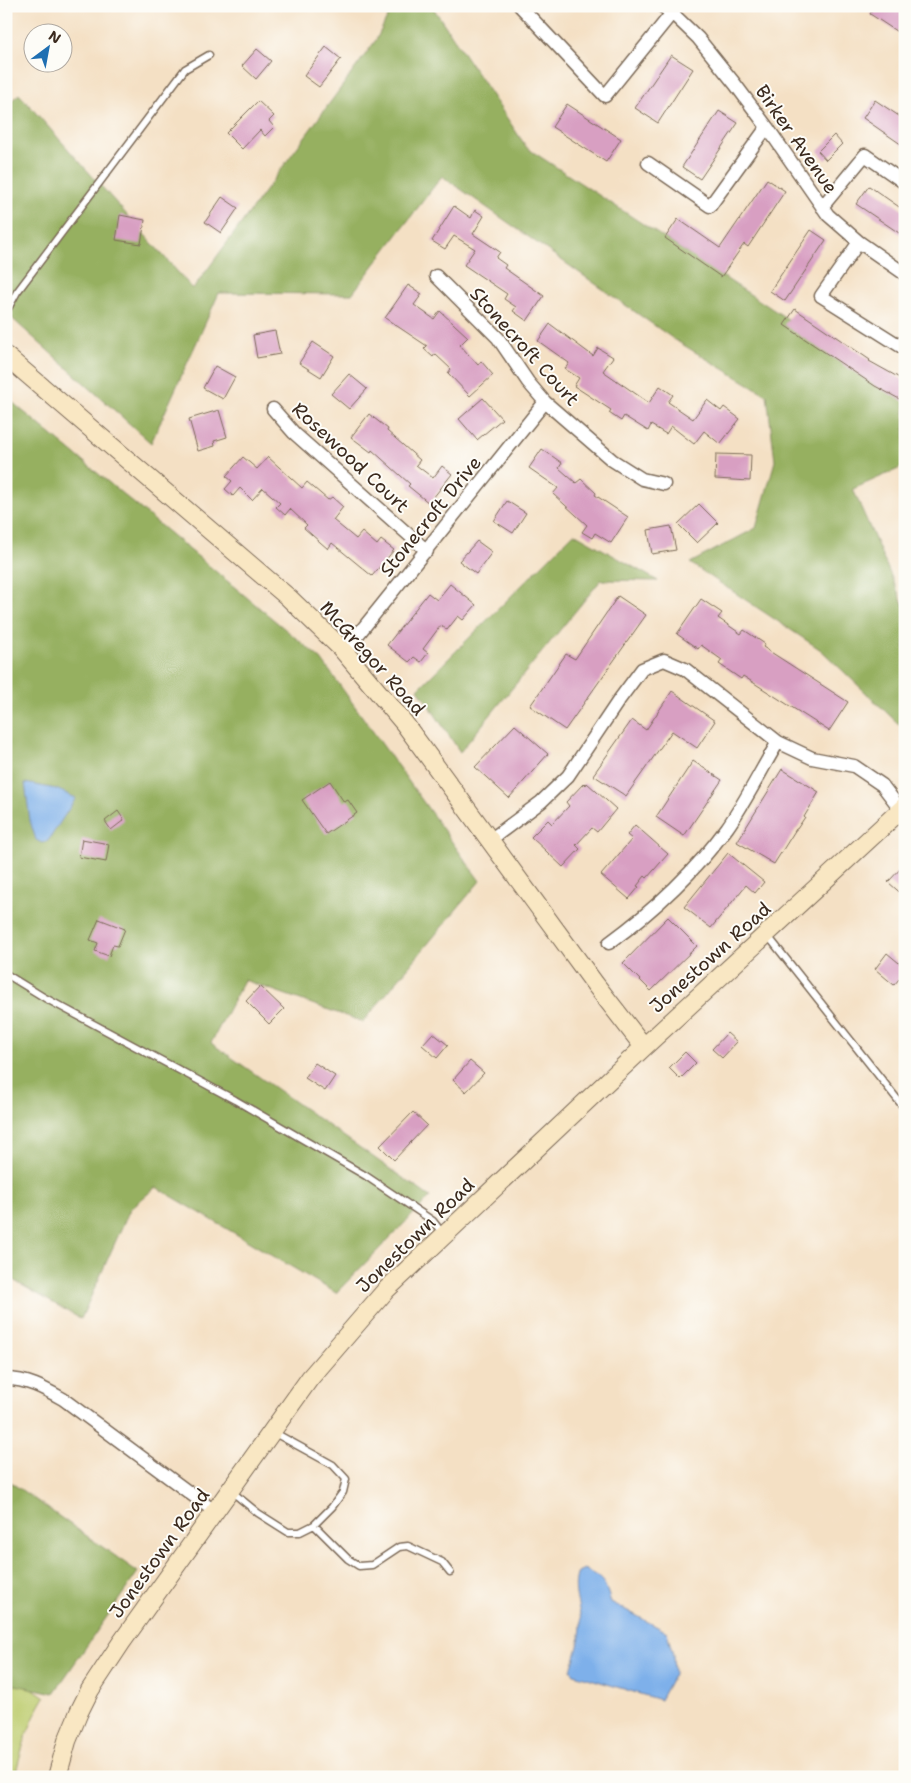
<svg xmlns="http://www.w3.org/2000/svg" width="911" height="1783" viewBox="0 0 911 1783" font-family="'Shantell Sans',sans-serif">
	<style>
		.green { fill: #bdcc6e; stroke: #7c7b46 }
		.forest { fill: #96b061; stroke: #686d40 }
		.water { fill: #7eb0ea; stroke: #5c6d84 }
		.building { fill: #d89fc2 }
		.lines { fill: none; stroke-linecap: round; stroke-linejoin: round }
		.lane-casing { stroke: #7c6a58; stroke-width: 9 }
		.street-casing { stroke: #7c6a58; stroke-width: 15 }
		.secondary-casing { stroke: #7c6a58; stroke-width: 20 }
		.lane { stroke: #fff; stroke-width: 6 }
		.street { stroke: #fff; stroke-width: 12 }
		.secondary { stroke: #f9e7c3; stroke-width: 18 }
		.labels { text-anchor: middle; stroke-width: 4; stroke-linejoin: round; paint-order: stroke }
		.street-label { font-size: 19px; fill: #3b2a1e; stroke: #fdfcf7 }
	</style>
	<rect width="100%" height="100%" fill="#fdfcf7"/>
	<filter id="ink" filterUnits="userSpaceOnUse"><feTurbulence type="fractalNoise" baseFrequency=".02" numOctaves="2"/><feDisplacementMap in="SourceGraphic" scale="10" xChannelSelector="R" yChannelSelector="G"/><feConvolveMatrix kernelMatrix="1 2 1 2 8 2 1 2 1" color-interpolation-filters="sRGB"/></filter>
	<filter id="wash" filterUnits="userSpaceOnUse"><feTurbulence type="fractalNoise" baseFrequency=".0096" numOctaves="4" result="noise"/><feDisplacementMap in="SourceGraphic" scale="20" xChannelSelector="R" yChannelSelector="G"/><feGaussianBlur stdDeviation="1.12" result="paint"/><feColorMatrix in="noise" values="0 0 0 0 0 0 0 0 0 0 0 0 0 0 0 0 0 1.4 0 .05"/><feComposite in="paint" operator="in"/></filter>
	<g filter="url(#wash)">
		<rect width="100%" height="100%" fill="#f4e0c4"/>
		<path class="green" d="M6,1670L45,1697C30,1721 21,1749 15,1777H6Z"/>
		<path class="forest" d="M393,6H432L527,148L905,396V468L903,467L853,489L905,608V730L821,650L690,563L756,528L775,461L767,395L675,340L442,176L352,294L219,293L151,443L6,313V106L19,94L193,289L376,40Z
			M6,397L321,659L480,881L363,1022L244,980L211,1043L430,1197L336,1293L156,1187L130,1209L81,1319L6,1276Z
			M574,533L658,581L601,580L460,752L418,689Z
			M6,1479L138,1572L54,1693L6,1683Z"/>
		<path class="water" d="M25,783L56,789L76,798L48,841L42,843L36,840L30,821Z
			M584,1569C604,1579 604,1581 611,1602L667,1632L673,1655L674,1674L660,1700L574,1674L571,1670C576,1654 581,1639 581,1623C580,1605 571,1590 578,1572Z"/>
		<g id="blocks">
			<path class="building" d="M874,6H905V37L870,14Z
				M326,47L341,59L319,87L304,76Z
				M257,49L271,61L256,79L242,66Z
				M671,55L693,69L658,123L635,108Z
				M875,100L905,120V147L863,118Z
				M258,101L274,116L269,121L274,127L265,136L260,130L242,149L226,133Z
				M567,104L621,139L606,162L552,127Z
				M719,111L738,123L700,179L682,167Z
				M834,135L842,144L826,160L818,151Z
				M767,179L785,191L748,247L744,244L721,277L665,238L678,219L720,248Z
				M869,186L905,211V237L856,204Z
				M222,197L238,208L221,233L205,222Z
				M454,206L471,218L475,210L484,216L473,234L500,252L496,258L506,265L504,268L544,296L527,321L513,311L516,307L504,299L507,294L464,265L475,249L454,236L445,249L432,241Z
				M120,215L145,220L141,244L116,240Z
				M811,230L826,240L785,301L770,291Z
				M408,285L422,294L414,305L434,319L440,311L468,337L460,345L478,365L481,361L493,375L470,396L448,373L451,369L435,354L433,357L424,349L427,346L385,318Z
				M795,309L870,360L869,361L905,381V402L875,386L784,325Z
				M550,324L593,356L598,348L613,357L603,371L649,403L660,386L673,395L668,402L693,419L707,400L721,411L724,407L740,419L720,444L704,431L694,444L671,426L666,434L651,425L648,431L624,416L621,421L609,413L611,410L574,386L579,378L565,369L569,363L538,341Z
				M275,331L280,354L257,358L253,335Z
				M313,342L334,356L321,377L299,363Z
				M215,366L235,377L223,399L203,388Z
				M349,374L367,389L349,409L331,394Z
				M483,398L502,419L477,440L459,419Z
				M219,410L227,437L214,441L215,446L198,451L189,419Z
				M369,414L388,429L387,431L420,460L416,465L433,478L442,466L452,474L429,503L408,486L410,484L372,450L371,452L351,437Z
				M542,449L562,463L559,468L576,483L581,479L596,493L595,495L628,517L611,543L595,533L592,538L582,532L587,525L553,494L558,488L529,468Z
				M716,454L751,455L750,481L715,479Z
				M243,457L257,469L268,457L302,488L307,482L328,500L332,497L343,507L333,520L356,539L362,532L377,545L381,540L394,550L372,576L332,543L328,549L304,528L307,525L290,509L285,515L276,507L280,503L263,488L252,500L240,488L233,496L225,489L232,481L226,476Z
				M507,501L526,513L513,533L494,521Z
				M699,504L718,523L697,543L678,524Z
				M671,526L676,550L652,554L648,530Z
				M477,541L492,552L476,574L459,561Z
				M450,584L476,605L463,620L458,616L447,630L441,625L423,649L428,653L421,662L414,657L409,662L387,645L428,593L437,600Z
				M618,596L646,615L565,730L530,706L566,654L575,659Z
				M701,599L722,613L718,618L741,634L744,630L765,644L763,647L848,702L829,731L743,676L741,679L719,664L722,660L701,645L698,649L677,634Z
				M672,691L715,721L697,748L672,731L626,796L593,775L632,720L646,730Z
				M515,725L548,754L509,798L475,767Z
				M693,761L722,780L684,836L656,817Z
				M782,769L819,792L804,817H805L797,829H796L774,864L737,842Z
				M330,781L344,802L348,800L357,813L326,834L302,800Z
				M584,783L586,785L587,783L616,809L597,832L592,828L576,845L580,849L563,867L531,837L548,820L552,824L569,806L566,802Z
				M118,811L124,820L111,830L105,821Z
				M635,825L668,854L647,878L645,876L637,886L639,887L629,899L601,875L632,839L627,835Z
				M82,839L109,844L106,862L79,857Z
				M728,853L764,882L755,893L746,885L711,928L684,907Z
				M905,864V897L888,882Z
				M668,917L697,946L651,991L623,963Z
				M99,919L125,929L118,946L113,945L109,956L95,951L98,943L90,940Z
				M887,953L905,968V972L894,985L875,969Z
				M260,986L284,1009L269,1024L246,1001Z
				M433,1033L448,1045L437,1058L422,1045Z
				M727,1033L737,1042L722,1058L712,1049Z
				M685,1052L696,1063L680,1079L669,1068Z
				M470,1061L484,1073L466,1092L453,1080Z
				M315,1063L335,1076L325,1091L305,1078Z
				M413,1112L427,1125L394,1160L380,1146Z"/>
		</g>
	</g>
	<g filter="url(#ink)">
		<use href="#blocks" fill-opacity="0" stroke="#7c6a58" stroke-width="1"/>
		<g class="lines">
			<g class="lane-casing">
				<path id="lane" d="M6,312L17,292L185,69L209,55
					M768,936L905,1109
					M6,974L45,998L235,1100L366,1176L433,1221L443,1234
					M231,1491L258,1513L288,1532H300L314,1525L332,1507L343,1492L346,1479L333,1465L273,1432
					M314,1525L348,1559L359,1566L372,1565L399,1547L408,1546L442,1562L450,1572"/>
			</g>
			<g class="street-casing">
				<path id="street" d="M520,6L605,96L672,13L662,6
					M672,13L698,38L735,84L767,127L828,215L859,242L905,274
					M648,163L710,206L767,127
					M822,207L865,155L905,183
					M859,242L821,296L905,349
					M436,276L498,338L528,382L545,402L612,460L642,479L664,484
					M273,409L294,433L427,551
					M344,652L545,402
					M490,840L541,802L568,776L619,700L642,669L664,660L685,669L778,742L812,758L854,766L882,785L905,815
					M609,943C653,911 694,873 727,828C746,801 761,770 778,742
					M6,1379C28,1379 45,1389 63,1399L214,1511"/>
			</g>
			<g class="secondary-casing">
				<path id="secondary" d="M6,356L289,598L341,648L404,723L595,984L644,1047
					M57,1777L67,1741L79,1712L90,1690L121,1643L310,1378L386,1290L644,1047L905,806"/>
			</g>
			<use href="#lane" class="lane"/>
			<use href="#street" class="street"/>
			<use href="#secondary" class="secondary"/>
		</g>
	</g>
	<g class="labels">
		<g class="street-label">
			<text transform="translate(797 139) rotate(55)" y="7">Birker Avenue</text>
			<text transform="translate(525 346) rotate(48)" y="7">Stonecroft Court</text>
			<text transform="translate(351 457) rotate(43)" y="7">Rosewood Court</text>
			<text transform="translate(430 516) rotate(-51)" y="7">Stonecroft Drive</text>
			<text transform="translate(373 658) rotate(48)" y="7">McGregor Road</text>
			<text transform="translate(710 957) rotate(-42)" y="7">Jonestown Road</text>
			<text transform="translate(415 1235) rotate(-44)" y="7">Jonestown Road</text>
			<text transform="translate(159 1553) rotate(-54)" y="7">Jonestown Road</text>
		</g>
	</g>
	<rect width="911" height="1783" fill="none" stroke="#fdfcf7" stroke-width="25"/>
	<g transform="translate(48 48) rotate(32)"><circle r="24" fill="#fdfcf7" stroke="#afa8a0"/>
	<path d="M0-4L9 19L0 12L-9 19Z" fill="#1f6fb2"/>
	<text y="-8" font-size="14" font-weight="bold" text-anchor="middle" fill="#3b2a1e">N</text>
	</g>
</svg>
